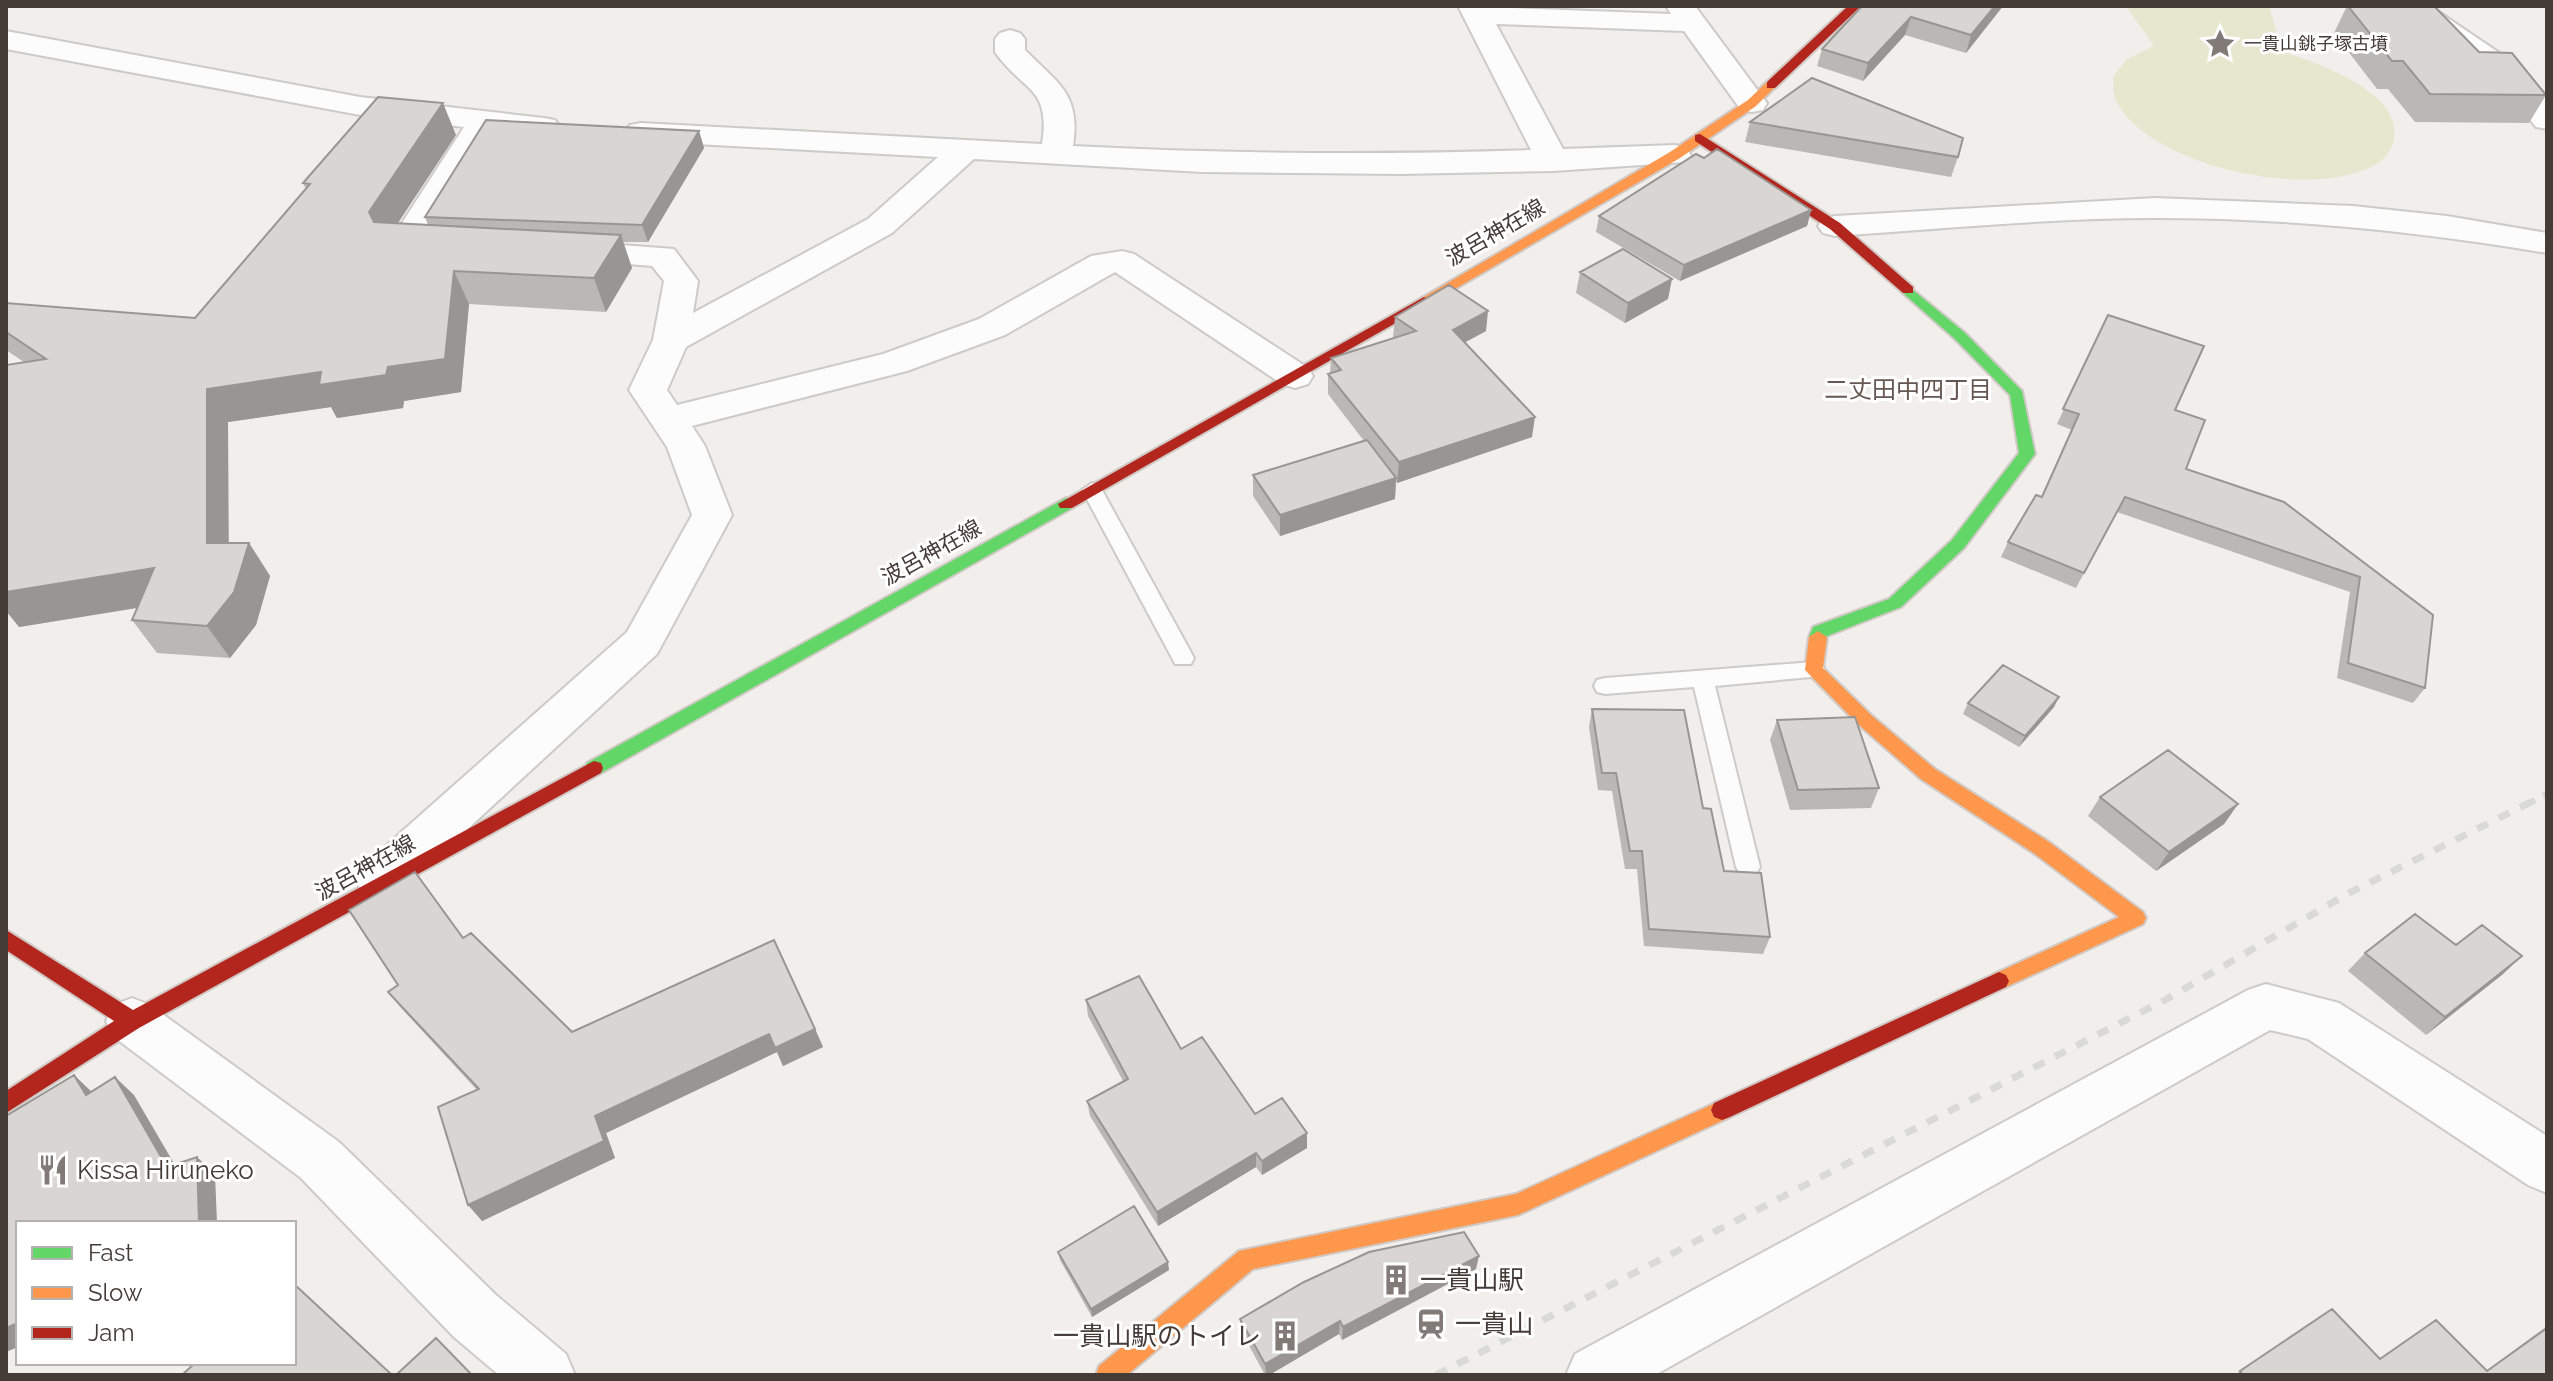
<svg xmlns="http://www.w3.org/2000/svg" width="2553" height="1381" viewBox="0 0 2553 1381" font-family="Raleway,'Noto Sans JP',sans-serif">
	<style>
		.green { fill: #e6e7ce }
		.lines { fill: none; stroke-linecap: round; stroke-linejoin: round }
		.lane-casing { stroke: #cdcac7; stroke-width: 4 }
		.street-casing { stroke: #cdcac7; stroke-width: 4 }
		.fast-casing { stroke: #d0c9c5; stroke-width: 4 }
		.slow-casing { stroke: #d0c9c5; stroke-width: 4 }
		.jam-casing { stroke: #d0c9c5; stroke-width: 4 }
		.lane { fill: #fdfcfc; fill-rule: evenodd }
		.street { fill: #fdfcfc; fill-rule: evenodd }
		.fast { fill: #63d668; fill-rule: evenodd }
		.slow { fill: #ff974d; fill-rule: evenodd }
		.jam { fill: #b3261e; fill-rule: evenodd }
		.rail-far1 { stroke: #d9d9d8; stroke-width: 6; stroke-dasharray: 9 9; stroke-linecap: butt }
		.rail { stroke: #d9d9d8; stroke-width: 7; stroke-dasharray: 12 12; stroke-linecap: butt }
		.wall { fill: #bbb7b5 }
		.shaded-wall { fill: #989593 }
		.building { fill: #d9d5d2; stroke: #989593; stroke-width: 2 }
		.labels { text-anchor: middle; stroke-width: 6; stroke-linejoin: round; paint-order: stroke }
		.far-poi-label { font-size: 18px; fill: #453c38; stroke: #fff; text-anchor: start }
		.street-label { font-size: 22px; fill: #453c38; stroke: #fff }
		.neighbourhood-label { font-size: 24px; fill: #675751; stroke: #fff }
		.near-poi-label { font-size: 26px; fill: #453c38; stroke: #fff; text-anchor: start }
	</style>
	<rect width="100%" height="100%" fill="#f1eeeb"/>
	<path class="green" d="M2126,6H2269L2282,51C2316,63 2402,91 2394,138C2392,150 2384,161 2373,166C2311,200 2150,167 2116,101C2113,94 2114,84 2113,77L2127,59L2154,46Z"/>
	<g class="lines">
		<g class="lane-casing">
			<path id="lane" d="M1092,483L1102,490L1194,658L1191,664H1175L1172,658L1082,490Z
				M1814,662L1822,664L1825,670L1822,676L1715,686L1760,867L1756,874L1748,877L1740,874L1736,867L1694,687L1605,694L1597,692L1594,686L1597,680L1605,678Z"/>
		</g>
		<g class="street-casing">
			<path id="street" d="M1458,6L1671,14L1666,6H1695L1767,103L1763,110L1752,112L1741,110L1684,31L1496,24L1563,149L1675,145L1686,148L1691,155L1686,162L1553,171L1401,174L1202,172L974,159L892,233L686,347L667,390L677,405L883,354L979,319L1091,256L1122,251L1134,254L1308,368L1313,376L1308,384L1295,388L1282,384L1115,272L1005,335L907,371L692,426L705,446L732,515L657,654L397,894L380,900L363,894L356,880L363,866L627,632L692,515L667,447L629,390L653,340L664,281L652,266L556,258L551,251L556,244L568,241L674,249L698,281L693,313L868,219L938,157L641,141L630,139L625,132L630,125L641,123L1042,144C1051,86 1023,92 995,52V39L1000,33L1010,30L1020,33L1025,39V50C1058,84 1081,93 1073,146C1226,154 1378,155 1531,150Z
				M2397,6H2430L2520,67L2547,100V129L2536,127L2498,79L2401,12Z
				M6,31L360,97L544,118L555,120L560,127L555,134L544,136L493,131L427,236L451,240L456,247L451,254C432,259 411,258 392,253L387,246L464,127L360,115L6,49Z
				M2155,198L2353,206L2447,216L2547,233V253C2417,231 2287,218 2155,218C2049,218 1941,229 1835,236L1823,233L1818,226L1823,219L1835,216Z
				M2266,984L2339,1003L2547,1136V1193L2528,1185L2308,1039L2270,1030L1655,1375H1566L1575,1354L2248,990Z
				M132,998L150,1005L339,1142L496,1295L566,1354L575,1375H499L454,1337L301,1178L114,1037L106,1021L114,1005Z"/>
		</g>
		<g class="fast-casing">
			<path id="fast" d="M1908,286L1965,333L2022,391L2035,454L1964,548L1901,607L1827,636L1824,642L1818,643L1809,637L1813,627L1889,599L1952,540L2019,453L2010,395L1955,339L1903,293L1901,290Z
				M1066,498L1072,500L1074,504L1072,508L601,773H587L585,768L587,763Z"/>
		</g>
		<g class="slow-casing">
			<path id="slow" d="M1767,82L1777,85L1756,106L1680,158L1429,304L1424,305L1417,301L1670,152L1748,100Z
				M1818,631L1827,637L1823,668L1871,715L1935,769L2049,842L2143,912L2146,918L2143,924L2006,987L1999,990L1992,987L1989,981L1992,975L2119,917L2035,854L1921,779L1859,725L1805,670L1809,637Z
				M1722,1100L1730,1103L1733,1110L1730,1117L1518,1215L1253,1269L1127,1375H1096L1099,1366L1239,1251L1516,1194Z"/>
		</g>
		<g class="jam-casing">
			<path id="jam" d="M1848,6H1861L1775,88H1767V82Z
				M1700,134L1840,223L1913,287V293H1903L1830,229L1695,141V135Z
				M1424,297L1431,301L1429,304L1072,508H1060L1058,504Z
				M594,761L601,763L603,768L601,773L139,1028L6,1113V1091L114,1021L6,950V930L133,1010Z
				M1999,972L2006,975L2009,981L2006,987L1730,1117L1722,1120L1714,1117L1711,1110L1714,1103Z"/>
		</g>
		<use href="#lane" class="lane"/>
		<use href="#street" class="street"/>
		<use href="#fast" class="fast"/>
		<use href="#slow" class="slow"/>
		<use href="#jam" class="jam"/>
		<path class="rail-far1" d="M2527,804L2547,794"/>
		<path class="rail" d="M1436,1375L2165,1000L2349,893L2531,802"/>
	</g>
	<path class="wall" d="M1862,6H2003L1966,53L1905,35L1863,81L1817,66L1822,49Z
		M2347,6L2479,52L2546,95L2529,123L2415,122L2388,89H2377L2334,33Z
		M1750,122L1958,157L1951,177L1745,142Z
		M699,131L704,148L648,242H623L632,268L606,312L469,304L461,392L404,401L403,408L337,418L331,407L228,422V543H249L270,576L256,625L230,658L157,653L132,620L138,608L19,627L24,362L6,350V303L195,318L306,189L303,183L456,135L398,223L428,225L425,217Z
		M1811,210L1807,226L1680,281L1596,232L1599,216Z
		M1580,272L1668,299L1625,323L1576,293Z
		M2108,315L2175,410L2186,469L2433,615L2425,688L2413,703L2337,678L2350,592L2117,512L2076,588L2001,557L2008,542L2041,497L2072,430L2057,424Z
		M1395,317L1486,331L1465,342L1532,437L1397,483L1396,481L1395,499L1280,536L1253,496V475L1364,441L1328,394V374L1330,373L1331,358L1395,338L1393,337Z
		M1968,703L2054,707L2019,747L1963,714Z
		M1592,709L1703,808L1724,871L1770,937L1763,954L1644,946L1637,869H1625L1612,791L1598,790L1589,727Z
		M1777,720L1879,788L1871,808L1790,810L1770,740Z
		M2100,797L2238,804L2224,824L2156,871L2088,816Z
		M463,938L572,1032L815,1029L823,1047L783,1066L777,1052L606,1133L615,1158L482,1221L477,1090L402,1009L388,992Z
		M2456,945L2503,974L2426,1035L2348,971L2365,953Z
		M1086,1000L1181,1049L1255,1114L1307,1148L1262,1175L1256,1167L1158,1226L1090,1116L1087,1101L1123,1081L1088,1016Z
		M1058,1252L1169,1270L1092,1317L1060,1260Z
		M1476,1269L1342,1340L1339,1334L1269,1375H1265L1241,1331L1240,1319Z
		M2547,1326V1375H2235L2240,1371L2380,1359L2486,1371Z"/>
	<path class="shaded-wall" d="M1995,6H2003L1966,53L1971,35Z
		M1911,17L1905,35L1863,81L1868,63Z
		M443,103L456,135L384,244L369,212Z
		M699,131L704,148L648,242L642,225Z
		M1811,210L1807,226L1680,281L1684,265Z
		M621,235L632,268L606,312L594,278Z
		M454,271L469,304L461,392L404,401L403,408L337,418L331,407L228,422L229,577L207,543V389L321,372L388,367Z
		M1672,279L1668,299L1625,323L1628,303Z
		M1488,311L1486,331L1451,350L1453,330Z
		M1535,417L1532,437L1397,483L1399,462Z
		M1396,478L1395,499L1280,536V515Z
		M249,543L270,576L256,625L230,658L207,626Z
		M154,568L178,601L19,627L6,611V592Z
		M2059,697L2054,707L2019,747L2025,736Z
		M2238,804L2224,824L2156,871L2169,852Z
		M2522,956L2503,974L2426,1035L2445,1017Z
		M815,1029L823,1047L783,1066L777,1052L606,1133L615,1158L482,1221L468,1205L595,1116L769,1034Z
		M74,1075L93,1093L86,1095Z
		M115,1077L134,1095L186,1184L167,1167Z
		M1307,1133V1148L1262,1175V1161Z
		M1256,1153V1167L1158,1226L1157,1212Z
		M197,1157L215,1174L217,1223H199Z
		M1479,1256L1476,1269L1342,1340L1343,1327Z
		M1168,1262L1169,1270L1092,1317L1091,1309Z
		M1340,1321L1339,1334L1269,1375H1266L1265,1364Z
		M18,1323V1347L6,1352V1328Z"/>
	<path class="building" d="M1862,6H1995L1971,35L1911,17L1868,63L1822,49Z
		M2348,6H2434L2479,52L2512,53L2546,95L2430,94L2403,61H2392Z
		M1812,78L1963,138L1958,157L1750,122Z
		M378,97L443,103L369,212L374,222L621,235L594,278L454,271L445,359L388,367L386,375L319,385L321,372L207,389V543H249L234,592L207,626L132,620L154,568L6,592V365L46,359L6,332V303L195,318L310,184L303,183Z
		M486,120L699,131L642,225L425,217Z
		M1717,149L1811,210L1684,265L1599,216L1696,154L1704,158Z
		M1623,249L1672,279L1628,303L1580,272Z
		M1449,285L1488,311L1453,330L1535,417L1399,462L1328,374L1341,370L1331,358L1416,331L1395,317Z
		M2108,315L2204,346L2175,410L2205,420L2186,469L2284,502L2433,615L2425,688L2348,663L2360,577L2125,497L2084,573L2008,542L2036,495L2042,497L2079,414L2063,409Z
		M1367,440L1396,478L1280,515L1253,475Z
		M2003,665L2059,697L2025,736L1968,703Z
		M1592,709L1684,710L1703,808L1711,809L1724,871L1761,873L1770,937L1649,929L1642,851H1630L1616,773H1602Z
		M1855,717L1879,788L1798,790L1777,720Z
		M2168,750L2238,804L2169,852L2100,797Z
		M415,872L463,938L471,933L572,1032L774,940L815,1029L775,1048L769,1034L595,1116L604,1141L468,1205L438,1107L479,1089L388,992L398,985L349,910Z
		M2415,914L2456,945L2482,925L2522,956L2445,1017L2365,953Z
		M1139,976L1181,1049L1202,1037L1255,1114L1282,1098L1307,1133L1262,1161L1256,1153L1157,1212L1087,1101L1128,1079L1086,1000Z
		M74,1075L86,1095L115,1077L167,1167L197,1157L199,1223H18V1323L6,1328V1116Z
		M1134,1206L1168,1262L1091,1309L1058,1252Z
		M1464,1232L1479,1256L1343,1327L1340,1321L1265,1364L1240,1319L1304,1282L1369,1252Z
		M294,1284L392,1375H182L195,1363H294Z
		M2332,1309L2380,1359L2436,1320L2487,1371L2547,1328V1375H2243L2240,1371Z
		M436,1338L472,1375H396Z"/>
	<defs>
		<g id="sight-bare" transform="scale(2.4)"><path d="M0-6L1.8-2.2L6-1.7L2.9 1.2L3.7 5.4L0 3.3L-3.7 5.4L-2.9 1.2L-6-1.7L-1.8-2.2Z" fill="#817a77" stroke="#fff" stroke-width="2.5" paint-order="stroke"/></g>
		<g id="restaurant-bare" transform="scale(2.4)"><path d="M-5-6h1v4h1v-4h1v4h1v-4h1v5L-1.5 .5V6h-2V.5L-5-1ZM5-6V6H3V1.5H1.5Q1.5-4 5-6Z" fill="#817a77" stroke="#fff" stroke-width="2.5" paint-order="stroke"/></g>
		<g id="building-bare" transform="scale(2.4)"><path d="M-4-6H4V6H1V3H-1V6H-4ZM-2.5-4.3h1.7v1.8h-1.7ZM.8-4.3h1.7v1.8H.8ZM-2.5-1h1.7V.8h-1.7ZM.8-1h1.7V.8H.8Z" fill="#817a77" stroke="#fff" stroke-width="2.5" paint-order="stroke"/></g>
		<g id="station-bare" transform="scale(2.4)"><path d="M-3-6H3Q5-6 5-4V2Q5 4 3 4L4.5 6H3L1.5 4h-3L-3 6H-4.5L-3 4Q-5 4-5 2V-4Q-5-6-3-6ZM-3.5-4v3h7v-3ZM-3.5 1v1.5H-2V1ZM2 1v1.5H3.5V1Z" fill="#817a77" stroke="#fff" stroke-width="2.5" paint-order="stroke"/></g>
	</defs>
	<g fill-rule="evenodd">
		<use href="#sight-bare" x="2220" y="44"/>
		<use href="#restaurant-bare" x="53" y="1170"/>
		<use href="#building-bare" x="1396" y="1280"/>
		<use href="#station-bare" x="1431" y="1324"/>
		<use href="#building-bare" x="1285" y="1336"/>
	</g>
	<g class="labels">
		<g class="far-poi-label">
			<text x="2244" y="50">一貴山銚子塚古墳</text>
		</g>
		<g class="street-label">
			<text transform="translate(1495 232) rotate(-30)" y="8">波呂神在線</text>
			<text transform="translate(931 552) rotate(-29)" y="8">波呂神在線</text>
			<text transform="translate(365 867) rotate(-29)" y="8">波呂神在線</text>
		</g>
		<g class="neighbourhood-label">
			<text x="1908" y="398">二丈田中四丁目</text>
		</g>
		<g class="near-poi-label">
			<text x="77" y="1179">Kissa Hiruneko</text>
			<text x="1420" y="1289">一貴山駅</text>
			<text x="1455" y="1333">一貴山</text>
			<text x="1261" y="1345" text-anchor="end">一貴山駅のトイレ</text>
		</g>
	</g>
	<rect width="2553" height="1381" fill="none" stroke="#453c38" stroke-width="16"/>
	<rect x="16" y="1221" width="280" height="144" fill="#ffffff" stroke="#b5b1af" stroke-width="2"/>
	<rect x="32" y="1247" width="40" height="12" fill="#63d668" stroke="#b5b1af" stroke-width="2"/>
	<text x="88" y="1261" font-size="24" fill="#453c38">Fast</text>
	<rect x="32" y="1287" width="40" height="12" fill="#ff974d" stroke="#b5b1af" stroke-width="2"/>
	<text x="88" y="1301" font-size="24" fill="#453c38">Slow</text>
	<rect x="32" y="1327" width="40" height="12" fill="#b3261e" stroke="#b5b1af" stroke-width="2"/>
	<text x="88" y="1341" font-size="24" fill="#453c38">Jam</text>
</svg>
